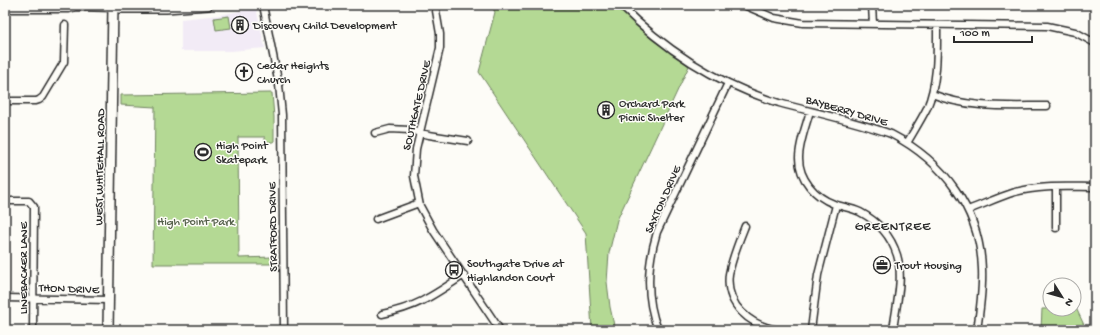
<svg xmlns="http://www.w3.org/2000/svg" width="1100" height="335" viewBox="0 0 1100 335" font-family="'Gochi Hand',sans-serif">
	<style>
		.built { fill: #f2ebf6 }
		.green { fill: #b4d994; stroke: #708260 }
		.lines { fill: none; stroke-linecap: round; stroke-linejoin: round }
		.street-casing { stroke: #2b2b2b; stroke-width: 9 }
		.secondary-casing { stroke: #2b2b2b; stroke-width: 12 }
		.street { stroke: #fdfcf7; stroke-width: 6 }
		.secondary { stroke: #fdfcf7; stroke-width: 9 }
		.labels { text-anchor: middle; stroke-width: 3; stroke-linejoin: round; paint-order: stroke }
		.poi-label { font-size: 12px; fill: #2b2b2b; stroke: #fdfcf7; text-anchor: start }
		.street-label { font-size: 12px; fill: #2b2b2b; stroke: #fdfcf7 }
		.park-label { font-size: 12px; fill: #545f4a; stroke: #fdfcf7 }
		.neighbourhood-label { font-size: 13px; letter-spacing: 1px; fill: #2b2b2b; stroke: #fdfcf7 }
	</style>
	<rect width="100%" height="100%" fill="#fdfcf7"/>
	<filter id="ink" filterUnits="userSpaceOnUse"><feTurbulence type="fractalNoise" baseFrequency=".025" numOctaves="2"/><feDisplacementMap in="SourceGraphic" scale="8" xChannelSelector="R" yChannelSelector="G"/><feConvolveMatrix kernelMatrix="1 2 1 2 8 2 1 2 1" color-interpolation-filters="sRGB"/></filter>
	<g filter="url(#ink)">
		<path class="built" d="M256,8L265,48L231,51H181V19L219,15Z"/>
		<path class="green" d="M491,5H616L649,37L689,66L617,220L609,253L607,282L610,307L615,330H592L586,233L479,72L495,12Z
			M229,16L231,28L216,30L214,18Z
			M272,93L274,117V142H267L265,140V137H238L239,258L274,257V264H153L155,107L121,105V95Z
			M1076,308L1085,327L1083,330H1041L1042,309Z"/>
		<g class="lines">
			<g class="street-casing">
				<path id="street" d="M263,5L279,85L282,115L284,330
					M435,5L440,34V48L416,149L414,176L420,206L433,230L500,330
					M620,5C665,50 718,84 779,103C816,113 855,121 891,134C943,161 980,209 982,269C983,289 980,310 977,330
					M744,5L774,18L803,23L1047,26L1075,32L1095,43
					M872,5L873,24
					M73,6L76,7L113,8
					M5,9H69L76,7
					M932,94C969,109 1008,106 1047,106
					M5,101H36L39,100L43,97L64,62L65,25
					M810,111C806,126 799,143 799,158C799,179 815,197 834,204C843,207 852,208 860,212C877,221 891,236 897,255C904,278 896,306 893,330
					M375,133L390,129L409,130L429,135L468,141
					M907,143C914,131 921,120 927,108C938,82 937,53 937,25
					M5,201H29L34,207L33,330
					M968,210C984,204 999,197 1015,192C1041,185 1068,187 1095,187
					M376,219L419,203
					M745,226C739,241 732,258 729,274C725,305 750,326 779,330
					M1056,228V187
					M5,298L109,300
					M382,314C418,307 434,295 464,275
					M658,330C645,297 647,265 657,232L728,83
					M811,330L818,275L836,205"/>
			</g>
			<g class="secondary-casing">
				<path id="secondary" d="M113,8H166L208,5
					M108,330L113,5"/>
			</g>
			<use href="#street" class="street"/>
			<use href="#secondary" class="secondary"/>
		</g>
	</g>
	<defs>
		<g id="building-ring" transform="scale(0.9)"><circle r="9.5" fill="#fdfcf7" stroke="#2b2b2b" stroke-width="1.5"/><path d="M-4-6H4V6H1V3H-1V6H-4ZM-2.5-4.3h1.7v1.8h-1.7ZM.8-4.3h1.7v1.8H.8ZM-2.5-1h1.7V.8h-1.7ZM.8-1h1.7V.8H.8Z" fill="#2b2b2b"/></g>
		<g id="church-ring" transform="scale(0.9)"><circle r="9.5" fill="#fdfcf7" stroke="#2b2b2b" stroke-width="1.5"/><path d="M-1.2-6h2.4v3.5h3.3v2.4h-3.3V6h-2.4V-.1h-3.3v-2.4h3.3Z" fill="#2b2b2b"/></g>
		<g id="stadium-ring" transform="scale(0.9)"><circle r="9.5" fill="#fdfcf7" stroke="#2b2b2b" stroke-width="1.5"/><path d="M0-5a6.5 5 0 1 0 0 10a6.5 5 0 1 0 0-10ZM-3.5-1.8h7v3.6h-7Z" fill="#2b2b2b"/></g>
		<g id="office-ring" transform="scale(0.9)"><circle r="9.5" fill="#fdfcf7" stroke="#2b2b2b" stroke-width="1.5"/><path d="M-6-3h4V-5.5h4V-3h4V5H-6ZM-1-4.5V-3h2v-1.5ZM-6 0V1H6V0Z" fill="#2b2b2b"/></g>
		<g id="bus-ring" transform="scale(0.9)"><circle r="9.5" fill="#fdfcf7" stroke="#2b2b2b" stroke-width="1.5"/><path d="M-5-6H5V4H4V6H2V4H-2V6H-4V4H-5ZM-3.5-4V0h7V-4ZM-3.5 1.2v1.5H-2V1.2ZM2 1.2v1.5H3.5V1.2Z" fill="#2b2b2b"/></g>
	</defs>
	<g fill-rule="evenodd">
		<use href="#building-ring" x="240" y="25"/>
		<use href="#church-ring" x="244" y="72"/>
		<use href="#building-ring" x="606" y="110"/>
		<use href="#stadium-ring" x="203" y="152"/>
		<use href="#office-ring" x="882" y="265"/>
		<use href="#bus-ring" x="454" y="270"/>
	</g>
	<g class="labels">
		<g class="poi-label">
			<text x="253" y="29">Discovery Child Development</text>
			<text x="257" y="69">Cedar Heights<tspan x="257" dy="14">Church</tspan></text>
			<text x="619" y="107">Orchard Park<tspan x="619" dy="14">Picnic Shelter</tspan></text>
			<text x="216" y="149">High Point<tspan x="216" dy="14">Skatepark</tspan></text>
			<text x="467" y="267">Southgate Drive at<tspan x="467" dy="14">Highlandon Court</tspan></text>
			<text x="895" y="269">Trout Housing</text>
		</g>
		<g class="street-label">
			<text transform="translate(416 105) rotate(-77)" y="4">SOUTHGATE DRIVE</text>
			<text transform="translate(847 110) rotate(16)" y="4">BAYBERRY DRIVE</text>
			<text transform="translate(99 167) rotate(-89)" y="4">WEST WHITEHALL ROAD</text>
			<text transform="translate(662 199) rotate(-66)" y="4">SAXTON DRIVE</text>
			<text transform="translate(272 227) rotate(-91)" y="4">STRATFORD DRIVE</text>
			<text transform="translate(23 268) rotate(-90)" y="4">LINEBACKER LANE</text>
			<text transform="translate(69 288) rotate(2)" y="4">THON DRIVE</text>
		</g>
		<g class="park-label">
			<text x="196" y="225">High Point Park</text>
		</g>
		<g class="neighbourhood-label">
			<text x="893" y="230">GREENTREE</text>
		</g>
	</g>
	<rect width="1100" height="335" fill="none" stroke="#fdfcf7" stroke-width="20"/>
	<rect x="10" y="10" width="1080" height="315" fill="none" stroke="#2b2b2b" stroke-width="1.5" filter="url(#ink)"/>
	<g transform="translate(1062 297) rotate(127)"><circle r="19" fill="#fdfcf7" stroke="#a9a8a5"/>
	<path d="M0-3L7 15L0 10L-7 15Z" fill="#2b2b2b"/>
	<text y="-6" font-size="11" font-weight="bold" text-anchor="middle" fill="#2b2b2b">N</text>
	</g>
	<path d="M954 36v6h78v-6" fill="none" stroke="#2b2b2b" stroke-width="2"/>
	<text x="960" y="36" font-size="12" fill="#2b2b2b" stroke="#fdfcf7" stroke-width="3" paint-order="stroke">100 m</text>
</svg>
